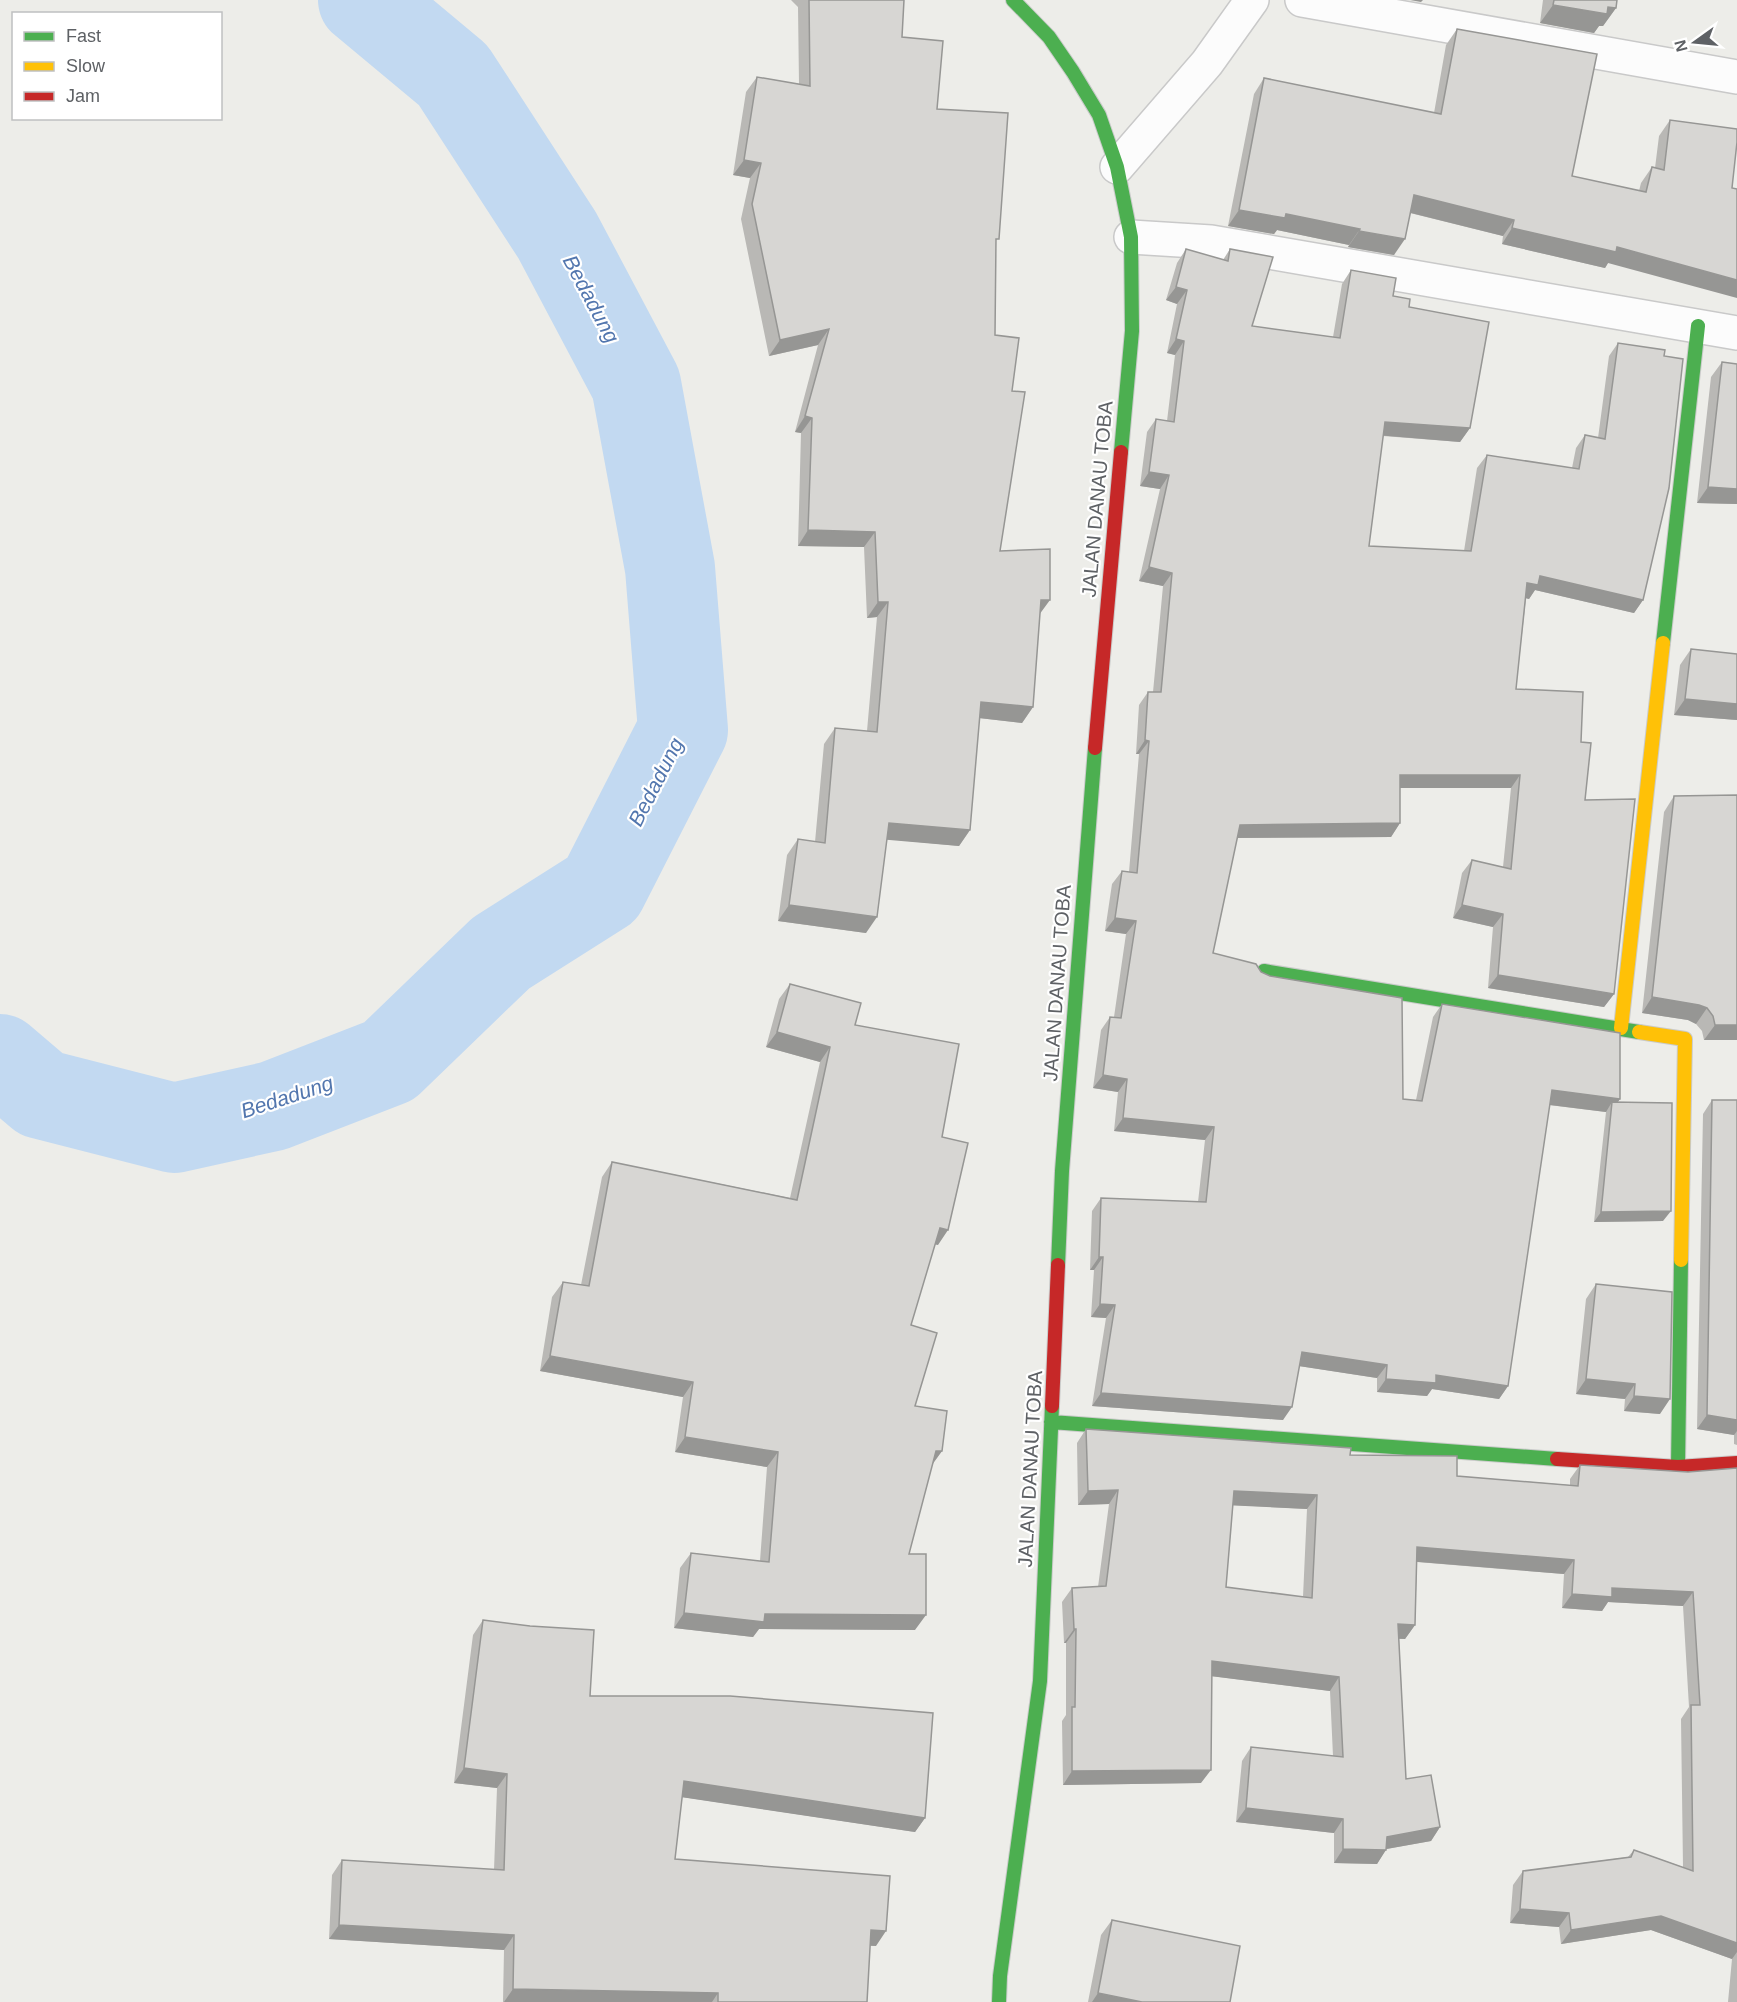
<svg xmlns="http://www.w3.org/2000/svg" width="1737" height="2002" viewBox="0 0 1737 2002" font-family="Arial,sans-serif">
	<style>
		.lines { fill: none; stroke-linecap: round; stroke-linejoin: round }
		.river { stroke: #c2d9f1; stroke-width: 90 }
		.street-casing { stroke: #c9c9c9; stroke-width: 36 }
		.fast-casing { stroke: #cacbca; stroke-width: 16 }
		.slow-casing { stroke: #cacbca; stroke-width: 16 }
		.jam-casing { stroke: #cacbca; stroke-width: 16 }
		.street { stroke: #fcfcfc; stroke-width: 33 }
		.fast { stroke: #4caf50; stroke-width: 14 }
		.slow { stroke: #ffc107; stroke-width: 14 }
		.jam { stroke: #c62828; stroke-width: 14 }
		.wall { fill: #b9b8b5; fill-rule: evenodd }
		.shaded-wall { fill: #969694 }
		.building { fill: #d7d6d3; stroke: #969694; stroke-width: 1.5; fill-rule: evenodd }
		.labels { text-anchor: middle; stroke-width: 4.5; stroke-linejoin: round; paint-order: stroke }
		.street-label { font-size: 20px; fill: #5e6165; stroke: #fff }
		.water-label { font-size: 21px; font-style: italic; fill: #5276ae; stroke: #fff }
	</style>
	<rect width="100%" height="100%" fill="#edede9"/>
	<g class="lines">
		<path class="river" d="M0,1059L41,1094L174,1128L273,1106L389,1061L501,953L602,889L683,730L670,568L636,384L557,235L453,75L363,0"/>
		<g class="street-casing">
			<path id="street" d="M1302,0L1737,77
				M1117,167L1207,63L1252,0
				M1131,237L1211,242L1737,333"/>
		</g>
		<g class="fast-casing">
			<path id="fast" d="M1013,0L1049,37L1073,72L1099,115L1117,167L1131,237L1132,331L1121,452
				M1663,643L1698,326
				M1264,971L1639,1032
				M1058,1265L1062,1171L1095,748
				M1051,1422L1557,1459
				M1678,1467L1681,1260
				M999,2002L1000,1976L1040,1681L1052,1406"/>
		</g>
		<g class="slow-casing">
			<path id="slow" d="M1621,1028L1663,643
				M1639,1032L1685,1039L1681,1260"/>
		</g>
		<g class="jam-casing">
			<path id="jam" d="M1095,748L1121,452
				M1052,1406L1058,1265
				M1557,1459L1678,1467L1737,1463"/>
		</g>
		<use href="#street" class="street"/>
		<use href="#fast" class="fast"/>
		<use href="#slow" class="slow"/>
		<use href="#jam" class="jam"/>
	</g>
	<path class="wall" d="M791,0H904L902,37L937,109L996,244L995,335L1012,391L1000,551L1040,614L1033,707L1022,723L979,718L970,830L959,846L887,839L866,933L778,921L787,855L798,839L815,842L824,744L835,728L867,731L877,617L867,618L864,547L798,546L801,433L795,432L818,345L769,356L741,219L750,178L733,175L746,92L757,77L799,84L798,7Z
		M1543,0H1617L1616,8L1603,26H1599L1594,33L1540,23Z
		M1457,29L1572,176L1639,191L1641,183L1652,167L1655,168L1659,136L1670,120L1737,129L1608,263L1605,268L1502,244L1503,236L1410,213L1394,255L1348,247L1349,245L1277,230L1274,234L1228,226L1254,94L1264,78L1434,113L1446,45Z
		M1186,249L1223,260L1230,249L1252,326L1333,337L1342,284L1351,270L1393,296L1409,307L1470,428L1460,442L1383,436L1369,546L1464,551L1477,468L1487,455L1572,468L1576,448L1585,435L1598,438L1609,356L1618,343L1643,600L1634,613L1535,590L1529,599L1526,598L1516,689L1581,742L1585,800L1614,994L1604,1007L1488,988L1493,927L1453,918L1462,873L1472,860L1503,867L1511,788H1400V823L1391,837L1237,838L1213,953L1261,972L1403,1099L1416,1100L1433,1017L1442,1004L1620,1099L1617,1103L1663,1221L1594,1222L1606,1112L1549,1105L1508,1386L1499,1399L1432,1389L1427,1396L1377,1392V1378L1299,1366L1283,1420L1092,1406L1106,1318L1091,1317L1094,1270H1090L1092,1211L1101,1198L1198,1202L1205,1140L1114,1131L1118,1092L1093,1088L1101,1030L1110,1017H1114L1126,934L1105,931L1112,884L1122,871L1129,872L1139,754H1136L1139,705L1148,692H1153L1163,586L1139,581L1160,489L1140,486L1147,432L1156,419L1167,421L1175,355L1167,353L1177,304L1166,300L1177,263Z
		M1722,362L1737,364V504L1697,503L1711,377Z
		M1691,649L1737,654V720L1674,715L1680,665Z
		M1737,795V1040H1704L1702,1031L1696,1024L1688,1020L1642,1013L1664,812L1674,796Z
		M790,984L855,1025L942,1137L938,1245L935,1244L911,1325L915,1406L942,1451L932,1465L909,1554L915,1630L759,1629L753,1637L674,1628L680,1568L691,1553L760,1561L767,1467L675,1452L683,1397L540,1371L552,1297L563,1282L581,1285L602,1177L612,1162L790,1198L820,1062L766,1047L779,999Z
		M1712,1100H1737V1445L1734,1444V1435L1697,1429L1703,1114Z
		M1596,1284L1660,1414L1624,1411L1625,1399L1576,1394L1586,1299Z
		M1086,1429L1350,1455L1457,1476L1570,1485V1479L1580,1465L1688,1472L1737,1468V2002H1728L1732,1959L1651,1930L1561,1944L1559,1927L1510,1923L1513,1885L1523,1871L1628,1857L1634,1850L1683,1867L1681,1719L1689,1707L1683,1606L1608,1602L1602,1611L1562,1608L1564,1574L1417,1562L1415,1625L1405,1639H1399L1406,1779L1440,1827L1431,1841L1386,1849L1377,1864L1334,1863V1833L1236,1822L1242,1761L1251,1747L1333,1756L1330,1691L1211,1676L1201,1783L1063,1785L1062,1721L1066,1715V1643H1064L1062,1602L1072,1588L1098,1587L1109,1504L1078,1505L1077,1443ZM1233,1505L1307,1509L1303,1597L1226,1587Z
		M483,1620L590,1696L925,1818L915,1832L682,1797L675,1859L876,1946H870L867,2002H503L504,1950L329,1939L332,1875L342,1860L494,1870L497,1788L454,1783L473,1635Z
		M1112,1920L1230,2002H1088L1101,1935Z"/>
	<path class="shaded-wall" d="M1410,0H1423L1421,2Z
		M1553,5L1608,7L1616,8L1603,26H1599L1594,33L1540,23Z
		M744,160L761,163L750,178L733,175Z
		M1414,195L1514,220L1503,236L1403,211Z
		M1239,210L1286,214L1360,229L1349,245L1277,230L1274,234L1228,226Z
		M1512,228L1617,247L1737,280V298L1608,263L1605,268L1502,244Z
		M1359,231L1405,239L1394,255L1348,247Z
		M1176,287L1187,290L1177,304L1166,300Z
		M829,329L818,345L769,356L780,340Z
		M1176,339L1184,341L1175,355L1167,353Z
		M805,416L812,418L801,433L795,432Z
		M1385,422L1470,428L1460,442L1376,435Z
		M1149,472L1169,475L1160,489L1140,486Z
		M1708,487L1737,489V504L1697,503Z
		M808,530L875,532L864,547L798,546Z
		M1149,567L1172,573L1163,586L1139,581Z
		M1540,576L1643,600L1634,613L1535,590L1529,599L1518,596L1527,583Z
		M1041,600H1050L1039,615Z
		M878,602H888L877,617L867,618Z
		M1685,699L1737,704V720L1674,715Z
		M981,702L1033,707L1022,723L970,717Z
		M1145,740L1149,741L1139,754H1136Z
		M1400,775H1520L1511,788H1390Z
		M889,823L970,830L959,846L878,839Z
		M1400,823L1391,837L1230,838L1240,825Z
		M789,905L877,917L866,933L778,921Z
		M1462,905L1503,914L1493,927L1453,918Z
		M1115,918L1136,921L1126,934L1105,931Z
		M1498,975L1614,994L1604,1007L1488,988Z
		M1652,997L1699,1005L1707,1008L1696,1024L1688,1020L1642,1013Z
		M1715,1025H1737V1040H1704Z
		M777,1032L830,1047L820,1062L766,1047Z
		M1103,1075L1127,1079L1118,1092L1093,1088Z
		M1552,1090L1620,1099L1611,1111L1612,1102L1606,1112L1542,1104Z
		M1123,1118L1214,1127L1205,1140L1114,1131Z
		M1671,1211L1663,1221L1594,1222L1601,1212Z
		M940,1228L948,1230L938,1245L930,1243Z
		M1099,1257H1103L1094,1270H1090Z
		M1100,1304L1115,1305L1106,1318L1091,1317Z
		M1302,1352L1387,1365L1377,1378L1292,1365Z
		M550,1356L693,1382L683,1397L540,1371Z
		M1436,1375L1508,1386L1499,1399L1432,1389L1427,1396L1377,1392L1386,1379Z
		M1586,1379L1635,1384L1625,1399L1576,1394Z
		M1101,1393L1292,1407L1283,1420L1092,1406Z
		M1634,1396L1670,1399L1660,1414L1624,1411Z
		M1707,1415L1737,1420V1431L1734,1435L1697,1429Z
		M685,1437L778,1452L767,1467L675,1452Z
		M936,1451H942L931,1466Z
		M1118,1490L1109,1504L1078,1505L1088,1491Z
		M1234,1491L1317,1495L1307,1509L1224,1505Z
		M1417,1547L1574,1560L1564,1574L1407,1561Z
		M1612,1588L1693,1592L1683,1606L1608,1602L1602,1611L1562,1608L1572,1594Z
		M684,1613L765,1614L926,1615L915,1630L759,1629L753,1637L674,1628Z
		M1398,1624L1415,1625L1405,1639L1388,1638Z
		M1074,1629H1076L1066,1643H1064Z
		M1212,1661L1339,1677L1330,1691L1202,1675Z
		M464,1768L507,1774L497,1788L454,1783Z
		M1211,1770L1201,1783L1063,1785L1072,1771Z
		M684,1781L925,1818L915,1832L674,1796Z
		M1246,1808L1343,1819L1334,1833L1236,1822Z
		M1440,1827L1431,1841L1381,1850H1386L1377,1864L1334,1863L1343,1849L1387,1837Z
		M1520,1909L1569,1913L1559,1927L1510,1923Z
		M1661,1916L1737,1943V1952L1732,1959L1651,1930L1561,1944L1571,1930Z
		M339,1925L514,1935L504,1950L329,1939Z
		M871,1930L886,1931L876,1946L861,1945Z
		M513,1989L718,1993L712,2002H504Z
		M1098,1993L1142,2002H1092Z"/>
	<path class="building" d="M809,0H904L902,37L943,41L937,109L1008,113L999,239H996L995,335L1019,338L1012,391L1025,392L1000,551L1050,549V600H1041L1033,707L981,702L970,830L889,823L877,917L789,905L798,839L825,843L835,728L877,732L888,602H878L875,532L808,530L812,418L805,416L829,329L780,340L752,204L761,163L744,160L757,77L810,86Z
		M1554,0H1617L1616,8L1608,7L1607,14L1553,5Z
		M1457,29L1597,54L1572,176L1646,192L1652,167L1664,170L1670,120L1737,129V142L1732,188L1737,189V280L1617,247L1616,252L1512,228L1514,220L1414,195L1405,239L1359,231L1360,229L1286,214L1285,218L1239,210L1264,78L1441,114Z
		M1186,249L1228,261L1230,249L1273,257L1252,326L1340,338L1351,270L1396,278L1393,296L1410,299L1409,307L1489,322L1470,428L1385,422L1369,546L1471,551L1487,455L1579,469L1585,435L1605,439L1618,343L1665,350L1664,356L1683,359L1669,488L1643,600L1540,576L1538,585L1527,583L1516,689L1583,692L1581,742L1591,743L1585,800L1635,799L1614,994L1498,975L1503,914L1462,905L1472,860L1511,869L1520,775H1400V823L1240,825L1213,953L1256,964L1261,972L1270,976L1402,998L1403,1099L1422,1101L1442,1004L1620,1033V1099L1552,1090L1508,1386L1436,1375V1383L1386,1379L1387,1365L1302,1352L1292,1407L1101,1393L1115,1305L1100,1304L1103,1257H1099L1101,1198L1206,1202L1214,1127L1123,1118L1127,1079L1103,1075L1110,1017L1121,1018L1136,921L1115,918L1122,871L1137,873L1149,741L1145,740L1148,692H1161L1172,573L1149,567L1169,475L1149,472L1156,419L1174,422L1184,341L1176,339L1187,290L1176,287Z
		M1722,362L1737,364V489L1708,487Z
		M1691,649L1737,654V704L1685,699Z
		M1737,795V1025H1715L1713,1016L1707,1008L1699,1005L1652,997L1674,796Z
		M790,984L861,1003L855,1025L959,1044L942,1137L968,1143L948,1230L940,1228L911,1325L937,1333L915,1406L947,1411L942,1451H936L909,1554H926V1615L765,1614L764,1622L684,1613L691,1553L769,1562L778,1452L685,1437L693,1382L550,1356L563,1282L589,1286L612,1162L797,1200L830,1047L777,1032Z
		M1712,1100H1737V1420L1707,1415Z
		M1612,1102L1672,1103L1671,1211L1601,1212Z
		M1596,1284L1672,1292L1670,1399L1634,1396L1635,1384L1586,1379Z
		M1086,1429L1351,1448L1350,1455L1457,1456V1476L1578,1486L1580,1465L1688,1472L1737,1468V1943L1661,1916L1571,1930L1569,1913L1520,1909L1523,1871L1631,1857L1634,1850L1693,1871L1691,1705H1700L1693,1592L1612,1588V1597L1572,1594L1574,1560L1417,1547L1415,1625L1398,1624L1406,1779L1431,1775L1440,1827L1387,1837L1386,1850L1343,1849V1819L1246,1808L1251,1747L1343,1757L1339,1677L1212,1661L1211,1770L1072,1771V1707H1075L1076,1629H1074L1072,1588L1106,1586L1118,1490L1088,1491ZM1234,1491L1317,1495L1312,1598L1226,1587Z
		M483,1620L530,1626L594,1630L590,1696H730L933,1713L925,1818L684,1781L675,1859L890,1876L886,1931L871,1930L867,2002H718V1993L513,1989L514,1935L339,1925L342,1860L504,1870L507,1774L464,1768Z
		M1112,1920L1240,1946L1230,2002H1142L1098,1993Z"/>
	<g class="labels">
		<g class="street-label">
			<text transform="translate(1097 499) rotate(-85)" y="7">JALAN DANAU TOBA</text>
			<text transform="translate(1057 983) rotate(-86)" y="7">JALAN DANAU TOBA</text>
			<text transform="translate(1030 1469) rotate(-87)" y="7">JALAN DANAU TOBA</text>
		</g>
		<g class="water-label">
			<text transform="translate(591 299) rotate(62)" y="7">Bedadung</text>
			<text transform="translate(656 782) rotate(-63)" y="7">Bedadung</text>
			<text transform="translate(287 1097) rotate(-18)" y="7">Bedadung</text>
		</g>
	</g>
	<rect x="12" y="12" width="210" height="108" fill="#ffffff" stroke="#bfc0c1" stroke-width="1.5"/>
	<rect x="24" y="32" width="30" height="9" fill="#4caf50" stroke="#bfc0c1" stroke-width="1.5"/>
	<text x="66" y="42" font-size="18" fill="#5e6165">Fast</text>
	<rect x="24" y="62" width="30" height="9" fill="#ffc107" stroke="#bfc0c1" stroke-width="1.5"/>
	<text x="66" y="72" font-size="18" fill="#5e6165">Slow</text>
	<rect x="24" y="92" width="30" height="9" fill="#c62828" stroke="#bfc0c1" stroke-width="1.5"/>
	<text x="66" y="102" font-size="18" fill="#5e6165">Jam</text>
	<g transform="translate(1695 42) rotate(255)" stroke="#ffffff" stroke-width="4.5" paint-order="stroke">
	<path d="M0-4.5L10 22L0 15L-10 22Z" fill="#5e6165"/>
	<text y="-9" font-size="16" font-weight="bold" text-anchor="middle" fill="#5e6165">N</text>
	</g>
</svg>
